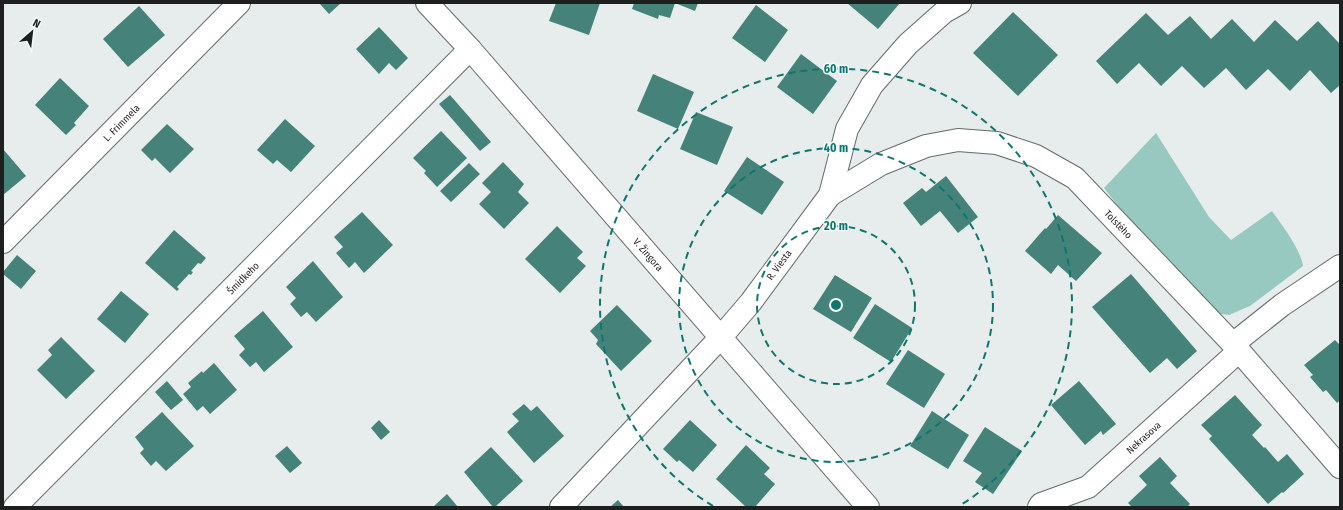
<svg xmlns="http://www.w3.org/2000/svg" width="1343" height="510" viewBox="0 0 1343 510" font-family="'Fira Sans Condensed',sans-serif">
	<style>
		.green { fill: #98c9c1 }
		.building { fill: #45837a }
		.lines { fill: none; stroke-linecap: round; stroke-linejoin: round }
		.minor-casing { stroke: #646b6a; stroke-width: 24 }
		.minor { stroke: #fff; stroke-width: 22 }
		.ring { fill: none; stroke: #0f766e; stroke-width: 2; stroke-dasharray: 7 5 }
		.labels { text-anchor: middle; stroke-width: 3; stroke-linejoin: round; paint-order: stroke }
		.street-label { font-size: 10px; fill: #1e2020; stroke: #f3fbf9 }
		.centre { fill: #0f766e; stroke: #f3fbf9; stroke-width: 2 }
		.ring-label { font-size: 12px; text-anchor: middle; font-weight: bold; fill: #0f766e; stroke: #f3fbf9; stroke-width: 3; stroke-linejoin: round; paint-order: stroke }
	</style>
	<rect width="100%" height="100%" fill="#e6edec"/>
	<path class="green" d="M1156,133L1209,217L1231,240L1272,211C1282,225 1301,250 1303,266L1250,306L1229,315L1213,313L1134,227L1104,188Z"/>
	<path class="building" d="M319,3H341L329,14Z
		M556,3H600L589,35L549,21Z
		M634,3H698L695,11L675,3L670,18L659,15L658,19L632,9Z
		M847,3H900L878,29Z
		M756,5L788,30L765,62L732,38Z
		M139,6L165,35L128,67L103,39Z
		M1013,12L1058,55L1018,96L973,53Z
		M1146,13L1168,35L1190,16L1211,39L1232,19L1254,42L1275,20L1297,41L1318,21L1339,43L1340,41V85L1331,93L1310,70L1290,91L1268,69L1246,90L1226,68L1204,88L1182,66L1161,86L1139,63L1117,84L1096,61Z
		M379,27L408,58L396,70L389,63L379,74L356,49Z
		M801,54L837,81L813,114L777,87Z
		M653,74L694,92L678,129L637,111Z
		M60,78L89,106L74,123L76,125L66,135L35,105Z
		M450,95L491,142L480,151L439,104Z
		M696,112L733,127L717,165L680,149Z
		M285,119L315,146L291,172L277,160L273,164L257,150Z
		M167,124L194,149L170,173L155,158L152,161L141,150Z
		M441,131L467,158L437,187L424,173L426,171L413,158Z
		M3,149L26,176L3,195Z
		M747,157L784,182L762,215L724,191Z
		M503,162L524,184L518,192L529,203L504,229L479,204L491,192L482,183Z
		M469,163L480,174L451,202L440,191Z
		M946,176L978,217L958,233L940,211L921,226L903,203L922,188L926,192Z
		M362,212L393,245L364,273L355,262L349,268L336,253L343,247L334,237Z
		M1058,215L1102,253L1076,281L1058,265L1051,274L1025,251L1045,228L1046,229Z
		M557,226L583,252L577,258L586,266L560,293L525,259Z
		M174,230L206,258L201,264L198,263L191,271L193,272L191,275L189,274L177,287L179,289L177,291L145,263Z
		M17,255L36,271L21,289L3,274V272Z
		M313,261L343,297L316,322L307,312L301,317L290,304L296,298L286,287Z
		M1131,274L1197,351L1177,369L1167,358L1150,373L1092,307Z
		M835,275L872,298L851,332L813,309Z
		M121,291L149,314L125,343L97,319Z
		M875,304L912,328L891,362L853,338Z
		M617,305L652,341L621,371L596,344L598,340L590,331Z
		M263,311L293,347L264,372L256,362L250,367L239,355L245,349L234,336Z
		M61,337L95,371L66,399L37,370L52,355L48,350Z
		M1335,340L1340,345V400L1337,403L1326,390L1323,392L1310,377L1313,375L1304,365Z
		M908,350L945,374L924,408L886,384Z
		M214,363L237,390L210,414L203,406L197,411L183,394L191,387L188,383L202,371L203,373Z
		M167,381L183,400L171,410L155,392Z
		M1079,381L1116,424L1103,435L1101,431L1085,445L1051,405Z
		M1235,395L1262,425L1252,435L1264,448L1265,447L1278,462L1287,454L1304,474L1283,493L1282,492L1268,504L1209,439L1212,436L1201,425Z
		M524,404L531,411L537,406L564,436L534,463L507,432L519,421L512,414Z
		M932,411L969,435L948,469L910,446Z
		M162,412L194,446L166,471L156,461L151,466L140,453L144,449L135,437Z
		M379,420L390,432L381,440L371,428Z
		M690,420L717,445L693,472L679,460L677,462L663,449Z
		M985,427L1022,451L993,494L975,482L982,473L963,461Z
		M746,445L770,468L764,474L775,484L755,507H746L716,479Z
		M287,446L302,463L290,473L275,456Z
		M491,447L523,481L495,507H493L464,472Z
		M1160,457L1177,476L1170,483L1190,504L1187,507H1132L1128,503L1147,485L1139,476Z
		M447,494L458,507H433Z
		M618,500L624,507H610Z"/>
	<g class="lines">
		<g class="minor-casing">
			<g id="minor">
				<path id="s1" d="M427,3L470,49L868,507"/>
				<path id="s2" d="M830,195L881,164L926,146L958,140L997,143L1036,156L1075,178L1233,344L1340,467"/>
				<path id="s3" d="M3,242L239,3"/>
				<path d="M1233,344L1282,305L1340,266"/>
				<path id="s4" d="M15,507L470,49"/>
				<path id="s5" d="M561,507L721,337L751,302L830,195L847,129L872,85L908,44L944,12L960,3"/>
				<path id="s6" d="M1039,507L1041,504L1088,487L1239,351"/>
			</g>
		</g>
		<use href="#minor" class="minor"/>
	</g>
	<g class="ring">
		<circle cx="836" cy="305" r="79"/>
		<circle cx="836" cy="305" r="157"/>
		<path d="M713 506A236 236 0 1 1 959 506"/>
	</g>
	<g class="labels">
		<g class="street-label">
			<text dy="4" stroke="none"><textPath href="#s3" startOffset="168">L. Frimmela</textPath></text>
			<text dy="4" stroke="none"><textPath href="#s2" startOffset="329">Tolstého</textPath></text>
			<text dy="4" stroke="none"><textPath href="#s1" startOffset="335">V. Žingora</textPath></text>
			<text dy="4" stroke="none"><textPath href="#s5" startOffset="326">R. Viesta</textPath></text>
			<text dy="4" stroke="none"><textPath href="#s4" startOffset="323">Šmidkeho</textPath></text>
			<text dy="4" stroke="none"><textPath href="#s6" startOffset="128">Nekrasova</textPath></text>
		</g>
	</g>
	<circle cx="836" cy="305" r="6" class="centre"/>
	<g class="ring-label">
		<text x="836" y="73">60 m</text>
		<text x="836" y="152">40 m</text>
		<text x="836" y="230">20 m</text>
	</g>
	<rect width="1343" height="510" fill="none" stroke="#1e2020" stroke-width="8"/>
	<g transform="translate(32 32) rotate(28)" stroke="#f3fbf9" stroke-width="3" paint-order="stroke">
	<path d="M0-3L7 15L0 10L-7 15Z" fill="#1e2020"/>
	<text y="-6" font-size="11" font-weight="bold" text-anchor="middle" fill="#1e2020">N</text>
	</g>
</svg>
